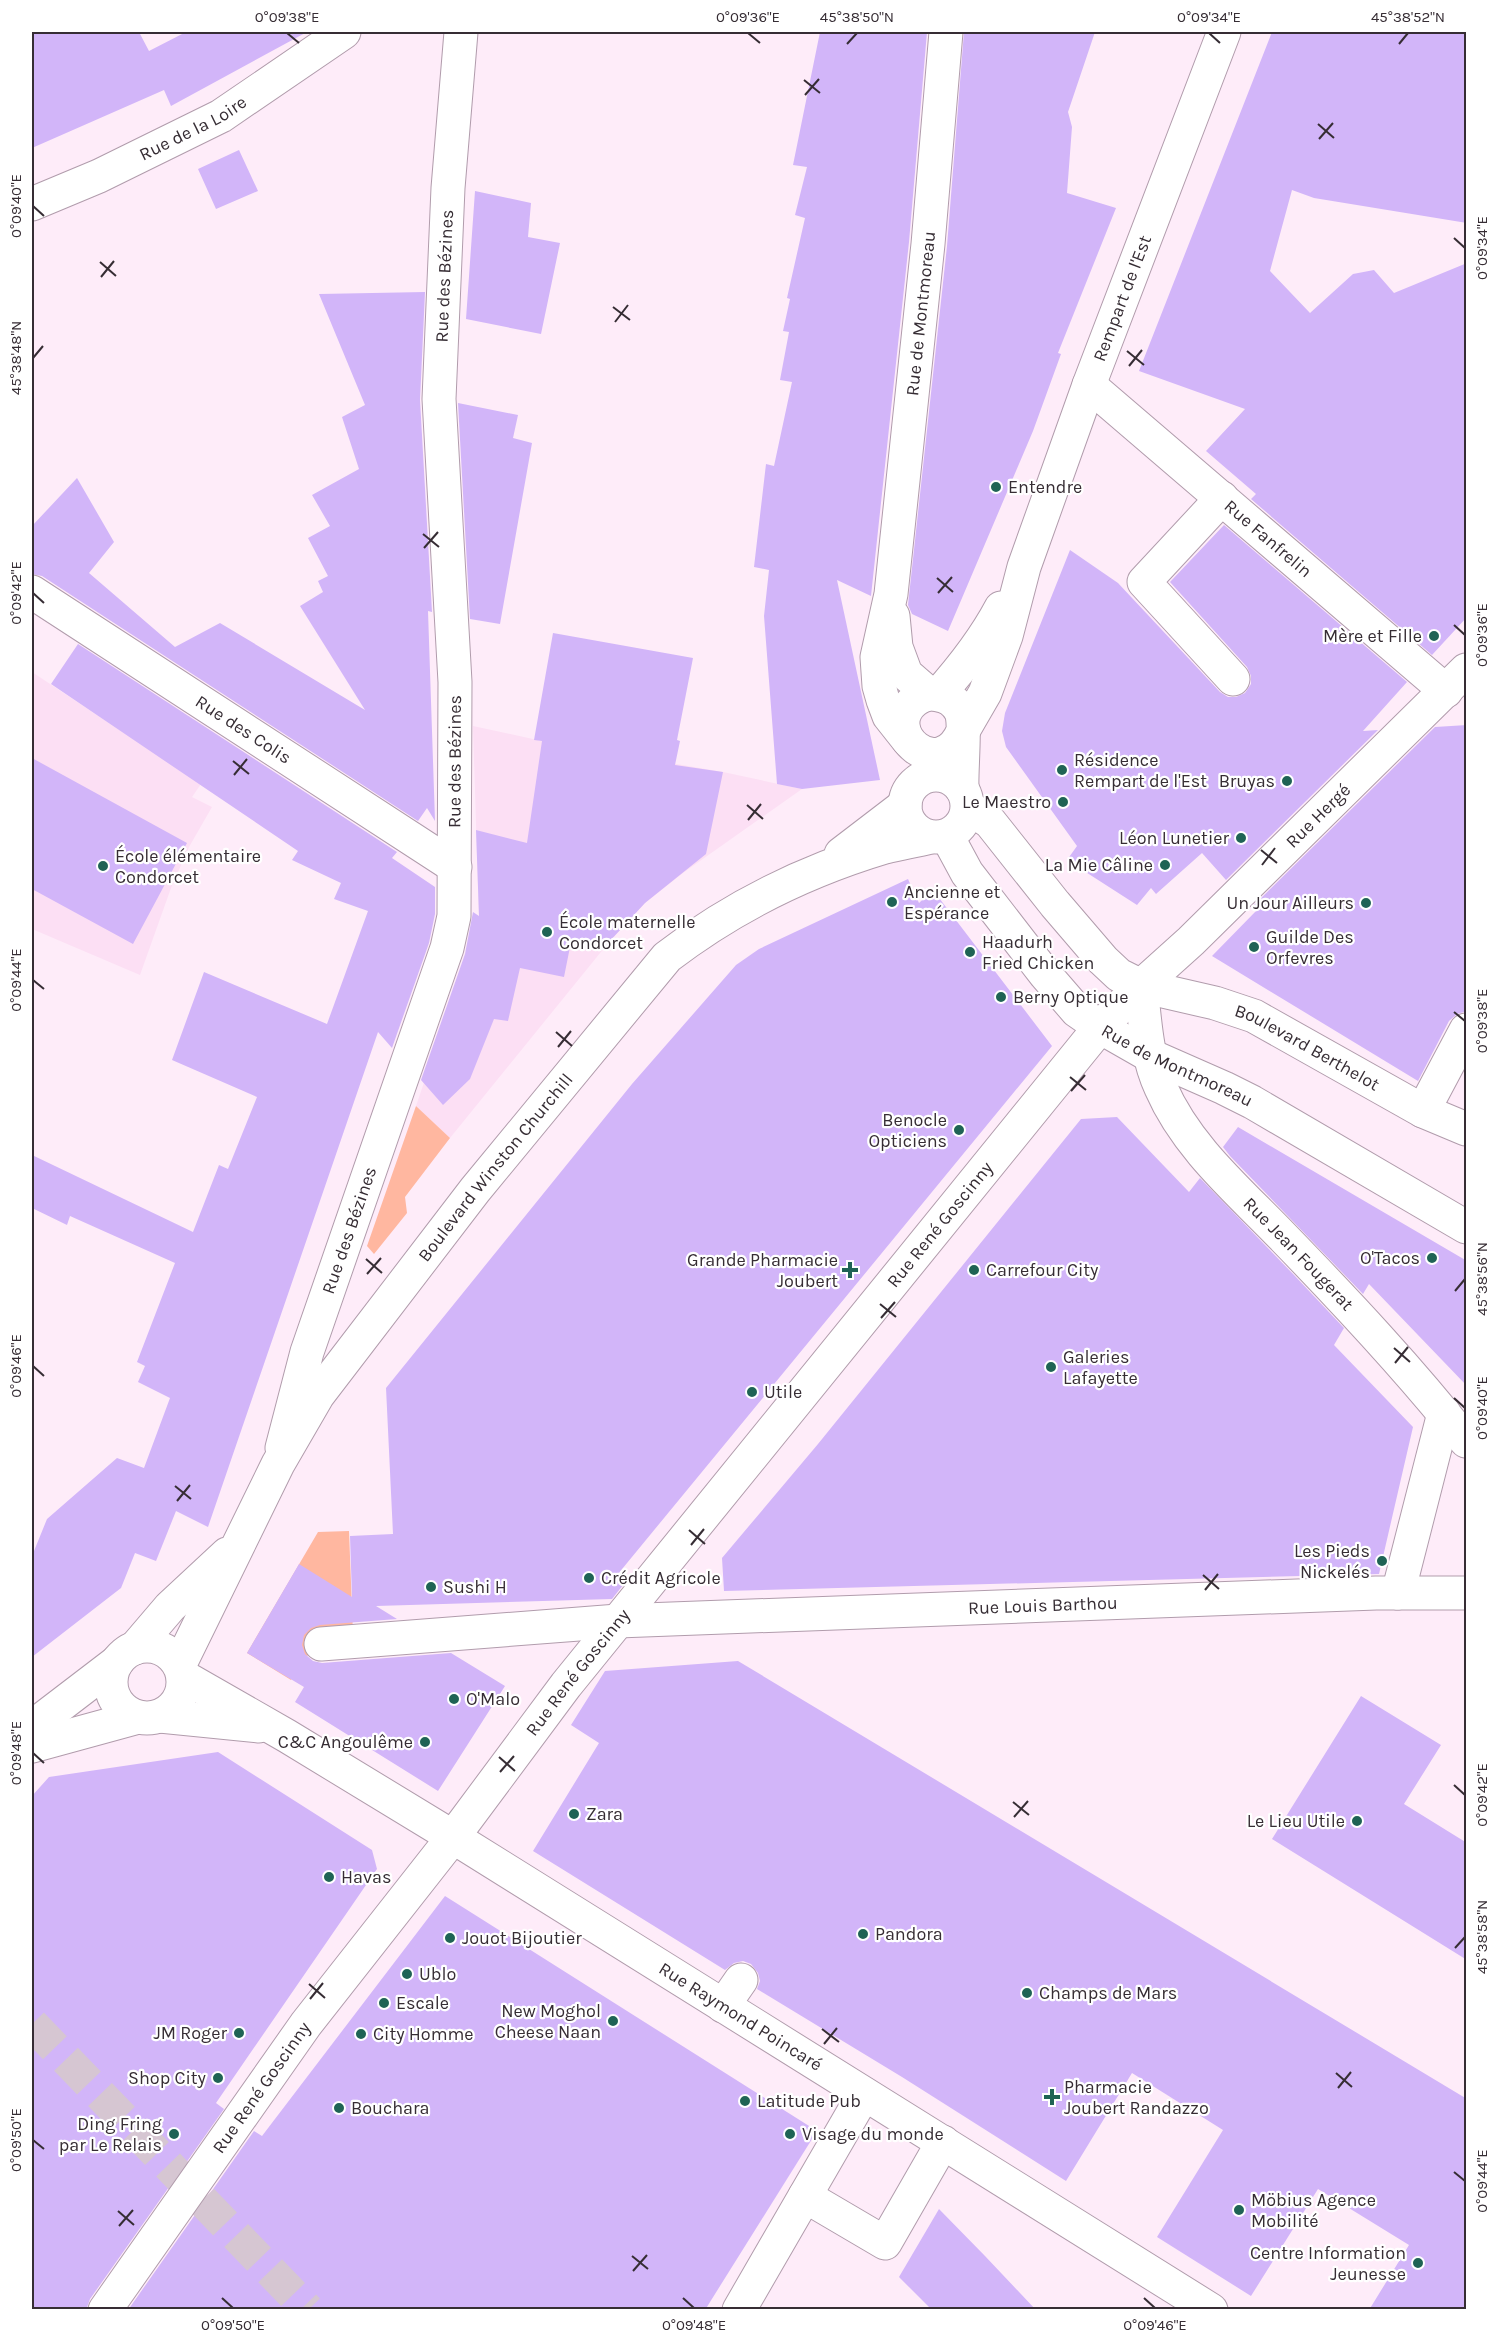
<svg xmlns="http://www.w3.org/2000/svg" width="1498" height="2341" viewBox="0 0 1498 2341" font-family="Karla,sans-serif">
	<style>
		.built { fill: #fcdff4 }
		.green { fill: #ffb7a0 }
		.building { fill: #d2b5f9 }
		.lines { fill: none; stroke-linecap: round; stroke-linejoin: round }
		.major-tunnel { stroke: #d6c6d2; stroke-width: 33; stroke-dasharray: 33 16; stroke-linecap: butt }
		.minor-casing { stroke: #b19cac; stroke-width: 35 }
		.major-casing { stroke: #b19cac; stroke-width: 35 }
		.minor { stroke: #fff; stroke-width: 33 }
		.major { stroke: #fff; stroke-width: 33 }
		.ticks { fill: none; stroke: #362d34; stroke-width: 2 }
		.poi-dot { fill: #1f6355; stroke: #fff; stroke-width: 2 }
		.labels { text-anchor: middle; stroke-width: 4.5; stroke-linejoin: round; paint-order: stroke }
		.street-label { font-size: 18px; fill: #362d34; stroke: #fff }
		.poi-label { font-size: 18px; fill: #362d34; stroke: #fff; text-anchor: start }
		.neatline { fill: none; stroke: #362d34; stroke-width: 2 }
		.ticks-label { font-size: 15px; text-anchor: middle; fill: #362d34 }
	</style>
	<rect width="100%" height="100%" fill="#feecf9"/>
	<path class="built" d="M32,672L201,784L192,797L212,807L189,847L171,888L140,975L32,929Z
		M473,726L542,741L723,772L802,789L683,873L645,903L609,942L450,1138L416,1106L479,921Z"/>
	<path class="green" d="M416,1106L450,1138L405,1197L407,1213L374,1254L367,1246Z
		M349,1531L353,1634L320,1637L291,1680L247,1653L318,1532Z"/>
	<path class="building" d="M32,32H139L149,51L186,32H307L171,106L164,90L32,148Z
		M820,32H927L909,242L871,596L837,580L880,780L802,789L777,784L764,616L769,570L754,567L766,464L774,466L792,382L780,380L789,332L783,331L790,299L787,298L805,218L795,215L807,167L793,165Z
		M964,32H1095L1068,112L1072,127L1067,193L1116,208L1058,353L1061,354L1033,431L948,631L912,614L908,605L947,246Z
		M1272,32H1467V223L1314,198L1292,190L1270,271L1310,313L1353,274L1374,270L1394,293L1467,263V617L1432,655L1251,499L1256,494L1206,451L1245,409L1139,371Z
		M239,150L258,191L216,209L198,169Z
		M475,191L531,203L528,237L560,243L541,334L466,319Z
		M425,292L420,400L432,612L428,611L435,821L427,808L418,821L42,576L32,574V526L77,478L114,542L89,573L175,647L220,623L365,710L300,606L323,592L318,581L328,576L308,538L330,526L312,495L359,469L342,417L365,405L319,294Z
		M458,403L518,415L513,438L532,443L500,624L470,619Z
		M1224,525L1407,682L1363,731L1378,730L1226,880L1202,853L1156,894L1151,888L1137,905L1067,860L1077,846L1006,747L1002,731L1005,713L1070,550L1118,583L1220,692L1228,697H1236L1245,693L1251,684V676L1247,667L1170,582Z
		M553,633L693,658L677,740L680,741L675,765L723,772L706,854L645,903L609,942H571L564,977L520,968L508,1021L494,1019L470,1079L443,1105L421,1080L465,954L473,912L479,916L476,830L527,843L542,741L534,740Z
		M78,644L397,852L392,858L435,887V914L429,943L392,1048L378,1032L208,1527L176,1511L156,1561L135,1553L121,1588L32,1657V1556L47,1519L117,1458L144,1468L170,1398L138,1382L145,1366L137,1362L175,1263L70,1216L67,1225L32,1208V1155L193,1232L219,1165L228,1169L257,1097L172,1060L204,972L327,1024L368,911L334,899L341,883L292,860L298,851L51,684Z
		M1467,725V1011L1457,1014L1449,1021L1418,1081L1212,956L1256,911L1252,907L1435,727Z
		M32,758L187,843L133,944L32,889Z
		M908,879L919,903L933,890L1052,1046L618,1574L627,1580L612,1599L376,1606L397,1619L320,1625L311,1628L304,1635L302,1645L305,1654L313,1661L322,1663L451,1653L505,1686L438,1791L295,1702L304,1687L247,1653L299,1564L352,1597L350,1536L393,1534L386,1388L632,1084L736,965L759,949Z
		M1117,1117L1189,1192L1200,1178L1294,1275L1344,1328L1334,1345L1413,1427L1379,1574L724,1591L722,1558L818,1444L1081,1119Z
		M1238,1127L1467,1261V1386L1369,1284L1363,1294L1230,1156L1223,1147Z
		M738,1661L1467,2099V2310H1369L1409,2245L1318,2189L1251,2296L1157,2237L1223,2130L1132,2073L1066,2181L902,2077L757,1989L760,1981L758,1973L751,1964L743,1961L734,1963L725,1970L533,1851L599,1743L571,1725L605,1671Z
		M1361,1696L1441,1745L1404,1804L1467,1843V1960L1272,1839Z
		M218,1752L372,1850L377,1869L216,2103L224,2109L90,2299L86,2310H32V1796L49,1777Z
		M445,1896L817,2131L705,2310H128L254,2131L262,2136Z
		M939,2209L985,2256L1036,2310H932L899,2277Z"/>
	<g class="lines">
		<path class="major-tunnel" d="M32,2024L308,2310"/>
		<g class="minor-casing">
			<g id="minor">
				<path id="s1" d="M32,204L99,176L221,116L344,32"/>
				<path id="s2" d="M1089,385L1446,691"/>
				<path d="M1222,498L1144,582L1233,679"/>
				<path id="s3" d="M32,592L455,867"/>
				<path d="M938,695C962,668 984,640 1001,608"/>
				<path id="s4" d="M963,731L985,693L1006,636L1024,567L1089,385L1224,32"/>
				<path id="s5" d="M968,807L990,822L1055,904L1103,960L1119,975L1141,986L1215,1003L1254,1016L1423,1111L1466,1129"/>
				<path id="s6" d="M1141,986C1145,1021 1146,1056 1161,1088C1187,1148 1240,1192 1284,1238C1347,1303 1410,1370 1466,1441"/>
				<path d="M1423,1111L1466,1030"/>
				<path id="s7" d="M282,1448L307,1352L447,948L454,916L455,682L439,399L448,188L461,32"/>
				<path d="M1398,1593L1444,1413"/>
				<path id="s8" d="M321,1644L618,1621L1376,1593H1466"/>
				<path id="s9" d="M184,1677L287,1736L453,1837L1211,2310"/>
				<path d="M160,1716L259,1726"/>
				<path d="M723,2006L741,1980"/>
				<path d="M805,2196L885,2243L943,2142"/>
				<path id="s10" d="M105,2310L306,2024L453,1837L566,1685L1100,1027L1141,986L1191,941L1466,670"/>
				<path d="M739,2310L864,2094"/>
			</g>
		</g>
		<g class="major-casing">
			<g id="major">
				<path d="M893,616L896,647L906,674L929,694"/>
				<path id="s11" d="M908,740L889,716L883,700L879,686L877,657L891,594L928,244L946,32"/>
				<circle cx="936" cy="806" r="31"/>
				<path d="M962,789C961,771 966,724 961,712C956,701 947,696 936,694C928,693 921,696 914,701C878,731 939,786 963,731"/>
				<path id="s12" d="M947,836L967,873L1045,974L1077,1011L1100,1027L1149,1055L1224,1088L1252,1102L1466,1227"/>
				<path d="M841,854L905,805"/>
				<circle cx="147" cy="1682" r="36"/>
				<path d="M135,1648L170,1607L227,1554"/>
				<path id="s13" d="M180,1664L278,1464L318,1395L475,1190L667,957C732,907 805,871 885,847C900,843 915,841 930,837"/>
				<path d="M32,1727L117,1662"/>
				<path d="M32,1746L138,1717"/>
			</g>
		</g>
		<use href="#minor" class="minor"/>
		<use href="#major" class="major"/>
	</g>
	<path class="ticks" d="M287,33L299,43M748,33L760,43M1209,33L1220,43M847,44L857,33M1399,44L1408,33M804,80L820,93M805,95L819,79M1318,124L1334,138M1319,139L1333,123M33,206L44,216M1454,238L1465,248M100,262L116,276M101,277L114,261M613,307L630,320M615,322L628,305M1127,351L1144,365M33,358L43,346M1129,366L1142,350M423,534L439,547M424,548L438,532M937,578L953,592M33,593L44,603M938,593L952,577M1454,625L1465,635M233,761L249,774M234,775L247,759M747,805L763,819M748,820L761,804M1261,850L1277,863M1262,865L1275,848M33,980L44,989M1454,1012L1465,1021M556,1032L572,1046M558,1047L571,1031M1070,1077L1086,1090M1071,1091L1085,1075M366,1259L382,1273M367,1274L381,1258M1455,1291L1465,1279M880,1304L896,1317M881,1318L895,1302M1394,1348L1410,1362M1395,1363L1408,1347M33,1366L44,1376M1454,1398L1465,1408M175,1486L191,1499M177,1501L190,1485M689,1530L705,1544M691,1545L704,1529M1203,1575L1219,1589M1205,1590L1218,1574M33,1753L44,1763M499,1757L515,1771M500,1772L514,1756M1454,1785L1465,1795M1013,1802L1029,1815M1014,1817L1028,1801M1455,1948L1465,1937M309,1984L325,1998M310,1999L323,1983M822,2029L839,2042M824,2044L837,2028M1336,2073L1352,2087M1338,2088L1351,2072M33,2140L44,2149M1454,2172L1465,2181M118,2211L134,2225M119,2226L133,2210M632,2256L648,2269M633,2271L647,2255M222,2298L233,2308M683,2298L694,2308M1144,2298L1155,2308"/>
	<g class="poi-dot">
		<circle cx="996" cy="487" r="6"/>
		<circle cx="1434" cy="636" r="6"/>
		<circle cx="1062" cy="770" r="6"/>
		<circle cx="1287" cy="781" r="6"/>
		<circle cx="1063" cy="802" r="6"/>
		<circle cx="1241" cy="838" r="6"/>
		<circle cx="1165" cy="865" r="6"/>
		<circle cx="103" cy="866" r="6"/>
		<circle cx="892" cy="902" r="6"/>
		<circle cx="1366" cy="903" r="6"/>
		<circle cx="547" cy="932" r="6"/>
		<circle cx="1254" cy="947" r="6"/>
		<circle cx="970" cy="952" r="6"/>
		<circle cx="1001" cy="997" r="6"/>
		<circle cx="959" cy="1130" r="6"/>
		<circle cx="1432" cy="1258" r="6"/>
		<path d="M847 1261h6v6h6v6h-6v6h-6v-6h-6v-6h6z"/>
		<circle cx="974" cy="1270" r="6"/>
		<circle cx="1051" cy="1367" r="6"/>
		<circle cx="752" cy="1392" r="6"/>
		<circle cx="1382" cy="1561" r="6"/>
		<circle cx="589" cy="1578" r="6"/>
		<circle cx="431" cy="1587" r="6"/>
		<circle cx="454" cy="1699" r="6"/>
		<circle cx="425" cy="1742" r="6"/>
		<circle cx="574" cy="1814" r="6"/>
		<circle cx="1357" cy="1821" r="6"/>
		<circle cx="329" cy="1877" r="6"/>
		<circle cx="863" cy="1934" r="6"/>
		<circle cx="450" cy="1938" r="6"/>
		<circle cx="407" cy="1974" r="6"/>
		<circle cx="1027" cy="1993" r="6"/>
		<circle cx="384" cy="2003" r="6"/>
		<circle cx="613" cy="2021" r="6"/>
		<circle cx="239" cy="2033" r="6"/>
		<circle cx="361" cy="2034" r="6"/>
		<circle cx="218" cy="2078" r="6"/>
		<path d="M1049 2088h6v6h6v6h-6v6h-6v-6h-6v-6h6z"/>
		<circle cx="745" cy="2101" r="6"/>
		<circle cx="339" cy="2108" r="6"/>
		<circle cx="174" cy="2134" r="6"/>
		<circle cx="790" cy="2134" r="6"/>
		<circle cx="1239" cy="2210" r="6"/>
		<circle cx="1418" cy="2263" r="6"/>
	</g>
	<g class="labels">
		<g class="street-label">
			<text dy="6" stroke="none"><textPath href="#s1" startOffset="178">Rue de la Loire</textPath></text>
			<text dy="6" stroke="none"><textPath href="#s7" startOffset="1200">Rue des Bézines</textPath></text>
			<text dy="6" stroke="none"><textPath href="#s4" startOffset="462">Rempart de l'Est</textPath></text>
			<text dy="6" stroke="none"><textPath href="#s11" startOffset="438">Rue de Montmoreau</textPath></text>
			<text dy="6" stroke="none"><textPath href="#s2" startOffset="236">Rue Fanfrelin</textPath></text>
			<text dy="6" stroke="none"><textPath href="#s3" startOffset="252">Rue des Colis</textPath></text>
			<text dy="6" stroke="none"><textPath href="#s7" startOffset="714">Rue des Bézines</textPath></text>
			<text dy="6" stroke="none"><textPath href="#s10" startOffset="1928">Rue Hergé</textPath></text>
			<text dy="6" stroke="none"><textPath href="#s5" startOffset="430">Boulevard Berthelot</textPath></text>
			<text dy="6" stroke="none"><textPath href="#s12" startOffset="333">Rue de Montmoreau</textPath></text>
			<text dy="6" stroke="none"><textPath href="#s13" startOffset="591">Boulevard Winston Churchill</textPath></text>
			<text dy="6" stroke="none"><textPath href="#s10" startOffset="1370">Rue René Goscinny</textPath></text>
			<text dy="6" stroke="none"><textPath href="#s7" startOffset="228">Rue des Bézines</textPath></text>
			<text dy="6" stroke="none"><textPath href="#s6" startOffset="321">Rue Jean Fougerat</textPath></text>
			<text dy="6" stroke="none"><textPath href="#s8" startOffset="723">Rue Louis Barthou</textPath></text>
			<text dy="6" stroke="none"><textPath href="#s10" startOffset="794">Rue René Goscinny</textPath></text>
			<text dy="6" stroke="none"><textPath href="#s9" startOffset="652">Rue Raymond Poincaré</textPath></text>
			<text dy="6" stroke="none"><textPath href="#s10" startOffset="272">Rue René Goscinny</textPath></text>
		</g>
		<g class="poi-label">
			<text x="1008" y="493">Entendre</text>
			<text x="1422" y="642" text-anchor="end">Mère et Fille</text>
			<text x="1074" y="766">Résidence<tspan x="1074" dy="21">Rempart de l'Est</tspan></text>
			<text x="1275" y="787" text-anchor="end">Bruyas</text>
			<text x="1051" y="808" text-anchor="end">Le Maestro</text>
			<text x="1229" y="844" text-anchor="end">Léon Lunetier</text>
			<text x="115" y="862">École élémentaire<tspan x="115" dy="21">Condorcet</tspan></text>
			<text x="1153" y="871" text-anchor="end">La Mie Câline</text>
			<text x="904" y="898">Ancienne et<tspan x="904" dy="21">Espérance</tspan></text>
			<text x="1354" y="909" text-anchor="end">Un Jour Ailleurs</text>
			<text x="559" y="928">École maternelle<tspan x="559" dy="21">Condorcet</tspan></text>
			<text x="1266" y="943">Guilde Des<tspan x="1266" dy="21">Orfevres</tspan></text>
			<text x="982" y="948">Haadurh<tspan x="982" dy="21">Fried Chicken</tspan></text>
			<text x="1013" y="1003">Berny Optique</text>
			<text x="947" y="1126" text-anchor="end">Benocle<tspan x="947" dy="21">Opticiens</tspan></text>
			<text x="1420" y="1264" text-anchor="end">O'Tacos</text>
			<text x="838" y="1266" text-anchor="end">Grande Pharmacie<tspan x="838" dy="21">Joubert</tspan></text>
			<text x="986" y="1276">Carrefour City</text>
			<text x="1063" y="1363">Galeries<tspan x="1063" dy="21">Lafayette</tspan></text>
			<text x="764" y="1398">Utile</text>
			<text x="1370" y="1557" text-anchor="end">Les Pieds<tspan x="1370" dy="21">Nickelés</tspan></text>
			<text x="601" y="1584">Crédit Agricole</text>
			<text x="443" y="1593">Sushi H</text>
			<text x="466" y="1705">O'Malo</text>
			<text x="413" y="1748" text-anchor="end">C&amp;C Angoulême</text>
			<text x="586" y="1820">Zara</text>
			<text x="1345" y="1827" text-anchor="end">Le Lieu Utile</text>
			<text x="341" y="1883">Havas</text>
			<text x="875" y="1940">Pandora</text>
			<text x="462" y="1944">Jouot Bijoutier</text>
			<text x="419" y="1980">Ublo</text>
			<text x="1039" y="1999">Champs de Mars</text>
			<text x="396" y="2009">Escale</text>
			<text x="601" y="2017" text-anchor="end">New Moghol<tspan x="601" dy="21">Cheese Naan</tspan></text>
			<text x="227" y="2039" text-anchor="end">JM Roger</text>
			<text x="373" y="2040">City Homme</text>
			<text x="206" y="2084" text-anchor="end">Shop City</text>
			<text x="1064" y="2093">Pharmacie<tspan x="1064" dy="21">Joubert Randazzo</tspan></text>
			<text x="757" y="2107">Latitude Pub</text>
			<text x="351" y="2114">Bouchara</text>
			<text x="162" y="2130" text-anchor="end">Ding Fring<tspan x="162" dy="21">par Le Relais</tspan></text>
			<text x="802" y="2140">Visage du monde</text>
			<text x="1251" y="2206">Möbius Agence<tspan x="1251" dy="21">Mobilité</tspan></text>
			<text x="1406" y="2259" text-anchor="end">Centre Information<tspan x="1406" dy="21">Jeunesse</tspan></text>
		</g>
	</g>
	<rect width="1498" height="2341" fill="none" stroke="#ffffff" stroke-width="66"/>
	<rect x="33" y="33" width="1432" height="2275" class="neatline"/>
	<g class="ticks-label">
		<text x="287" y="22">0°09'38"E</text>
		<text x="748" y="22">0°09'36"E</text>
		<text x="857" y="22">45°38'50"N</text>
		<text x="1209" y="22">0°09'34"E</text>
		<text x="1408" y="22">45°38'52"N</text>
		<text transform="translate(16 206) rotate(-90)" y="5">0°09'40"E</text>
		<text transform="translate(1482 248) rotate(-90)" y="5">0°09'34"E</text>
		<text transform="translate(16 358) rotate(-90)" y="5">45°38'48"N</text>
		<text transform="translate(16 593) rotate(-90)" y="5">0°09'42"E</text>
		<text transform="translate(1482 635) rotate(-90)" y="5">0°09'36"E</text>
		<text transform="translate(16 980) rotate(-90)" y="5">0°09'44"E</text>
		<text transform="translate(1482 1021) rotate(-90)" y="5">0°09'38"E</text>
		<text transform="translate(1482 1279) rotate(-90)" y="5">45°38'56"N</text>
		<text transform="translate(16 1366) rotate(-90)" y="5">0°09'46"E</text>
		<text transform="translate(1482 1408) rotate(-90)" y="5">0°09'40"E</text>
		<text transform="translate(16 1753) rotate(-90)" y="5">0°09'48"E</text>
		<text transform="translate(1482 1795) rotate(-90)" y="5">0°09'42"E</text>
		<text transform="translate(1482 1937) rotate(-90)" y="5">45°38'58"N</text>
		<text transform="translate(16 2140) rotate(-90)" y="5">0°09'50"E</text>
		<text transform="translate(1482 2181) rotate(-90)" y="5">0°09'44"E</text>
		<text x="233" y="2330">0°09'50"E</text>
		<text x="694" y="2330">0°09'48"E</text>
		<text x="1155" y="2330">0°09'46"E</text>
	</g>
</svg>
